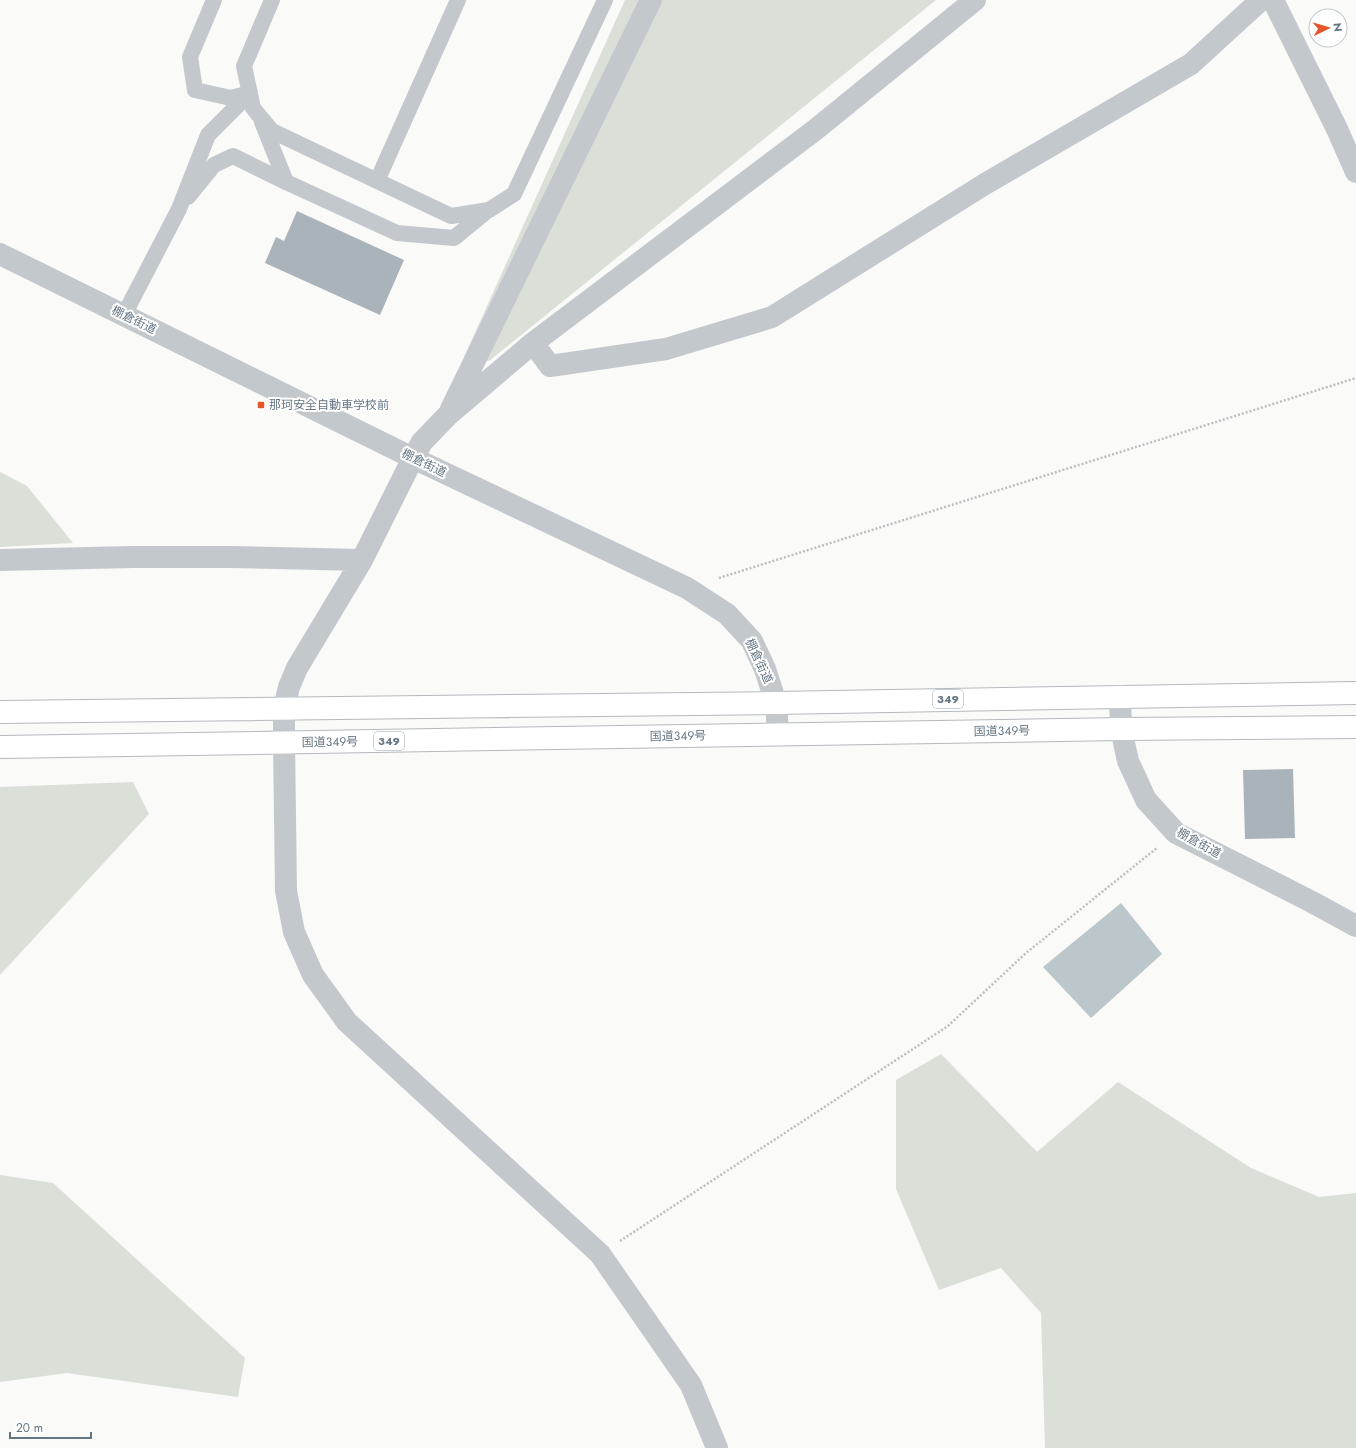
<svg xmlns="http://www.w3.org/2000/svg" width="1356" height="1448" viewBox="0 0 1356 1448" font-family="Jost,'Noto Sans JP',sans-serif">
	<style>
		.green { fill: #dadfd7 }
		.water { fill: #bbc7cb }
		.building { fill: #aab3b9 }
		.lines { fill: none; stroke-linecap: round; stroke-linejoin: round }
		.trunk-casing { stroke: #b4b9bd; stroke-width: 24 }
		.path { stroke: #bbbfc2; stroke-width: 2.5; stroke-dasharray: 2 2; stroke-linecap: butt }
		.service { stroke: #c3c8cc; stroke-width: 16 }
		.minor { stroke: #c3c8cc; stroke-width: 22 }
		.tertiary { stroke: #c3c8cc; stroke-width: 22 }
		.trunk { stroke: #fff; stroke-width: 22 }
		.poi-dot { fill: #e4572e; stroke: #fff; stroke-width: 1.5 }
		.labels { text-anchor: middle; stroke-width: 4; stroke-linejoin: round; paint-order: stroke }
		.shield { fill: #fff; stroke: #939fa8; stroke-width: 1 }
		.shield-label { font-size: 11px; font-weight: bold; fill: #657683 }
		.street-label { font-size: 12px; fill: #657683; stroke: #fff }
		.poi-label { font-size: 12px; fill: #657683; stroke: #fff; text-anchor: start }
	</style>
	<rect width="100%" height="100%" fill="#fafaf8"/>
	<path class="green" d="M625,0H936L489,361L464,357Z
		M0,472L27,486L73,543L0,547Z
		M133,782L149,814L0,975V787Z
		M941,1054L1037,1152L1118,1082L1251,1168L1319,1197L1356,1193V1448H1045L1041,1313L1001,1268L939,1290L896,1189V1080Z
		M0,1175L53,1183L245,1358L238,1397L67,1373L0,1382Z"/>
	<path class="water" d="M1121,903L1162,954L1091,1018L1043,967Z"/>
	<path class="building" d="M297,211L404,260L380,315L265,263L276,237L284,241Z
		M1293,769L1295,838L1245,839L1243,770Z"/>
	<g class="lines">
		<g class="trunk-casing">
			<path id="trunk" d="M0,712L776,703L1356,693
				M0,747L1121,729L1356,727"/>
		</g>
		<path class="path" d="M719,578L1356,378
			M620,1241L948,1026L1026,953L1157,848"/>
		<path class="service" d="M214,0L190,57L195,90L231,98L250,93
			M272,0L244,66L253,108L272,131L451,216L489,210L514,194L605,0
			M262,122L286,182L397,233L454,238L487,211
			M377,181L458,0
			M188,197L214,165L233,156L286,182
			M124,315L179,209L208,135L250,93"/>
		<path class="minor" d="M1273,0L1337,129L1356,172
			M533,343L550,366L666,349L772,317L985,184L1191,64L1261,0
			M451,409L651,0
			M0,560L133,557H230L362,560
			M284,742V708L289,687L297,668L362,560L413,458L422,442L448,415L533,343L815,130L975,0"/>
		<path class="tertiary" d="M0,254L413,458L687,588L727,614L752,641L765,669L776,703L778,734
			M1120,696L1121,729L1128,761L1146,800L1176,833L1312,902L1356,926
			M284,742L286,891L294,932L313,975L347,1022L600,1254L691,1385L717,1448"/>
		<use href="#trunk" class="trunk"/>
	</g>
	<rect class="poi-dot" x="257" y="401" width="8" height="8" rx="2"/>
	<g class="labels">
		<g class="shield">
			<rect x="933" y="690" width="30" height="18" rx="3"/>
			<rect x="374" y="732" width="30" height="18" rx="3"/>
		</g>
		<g class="shield-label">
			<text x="948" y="703">349</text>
			<text x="389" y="745">349</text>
		</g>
		<g class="street-label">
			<text transform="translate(134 320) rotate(26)" y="4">棚倉街道</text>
			<text transform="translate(424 463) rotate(26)" y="4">棚倉街道</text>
			<text transform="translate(759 661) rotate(65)" y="4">棚倉街道</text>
			<text transform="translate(1002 731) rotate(-1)" y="4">国道349号</text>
			<text transform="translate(678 736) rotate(-1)" y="4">国道349号</text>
			<text transform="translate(330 742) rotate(-1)" y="4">国道349号</text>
			<text transform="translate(1199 843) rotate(29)" y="4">棚倉街道</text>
		</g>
		<g class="poi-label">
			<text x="269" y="409">那珂安全自動車学校前</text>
		</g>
	</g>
	<g transform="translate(1328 28) rotate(85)"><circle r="19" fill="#ffffff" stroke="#c1c8cd"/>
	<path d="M0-3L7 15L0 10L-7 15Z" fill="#e4572e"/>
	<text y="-6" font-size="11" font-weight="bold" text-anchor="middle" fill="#657683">N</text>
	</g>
	<path d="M10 1432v6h81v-6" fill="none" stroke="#657683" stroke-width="2"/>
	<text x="16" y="1432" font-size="12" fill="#657683" stroke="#ffffff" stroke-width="3" paint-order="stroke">20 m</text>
</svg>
